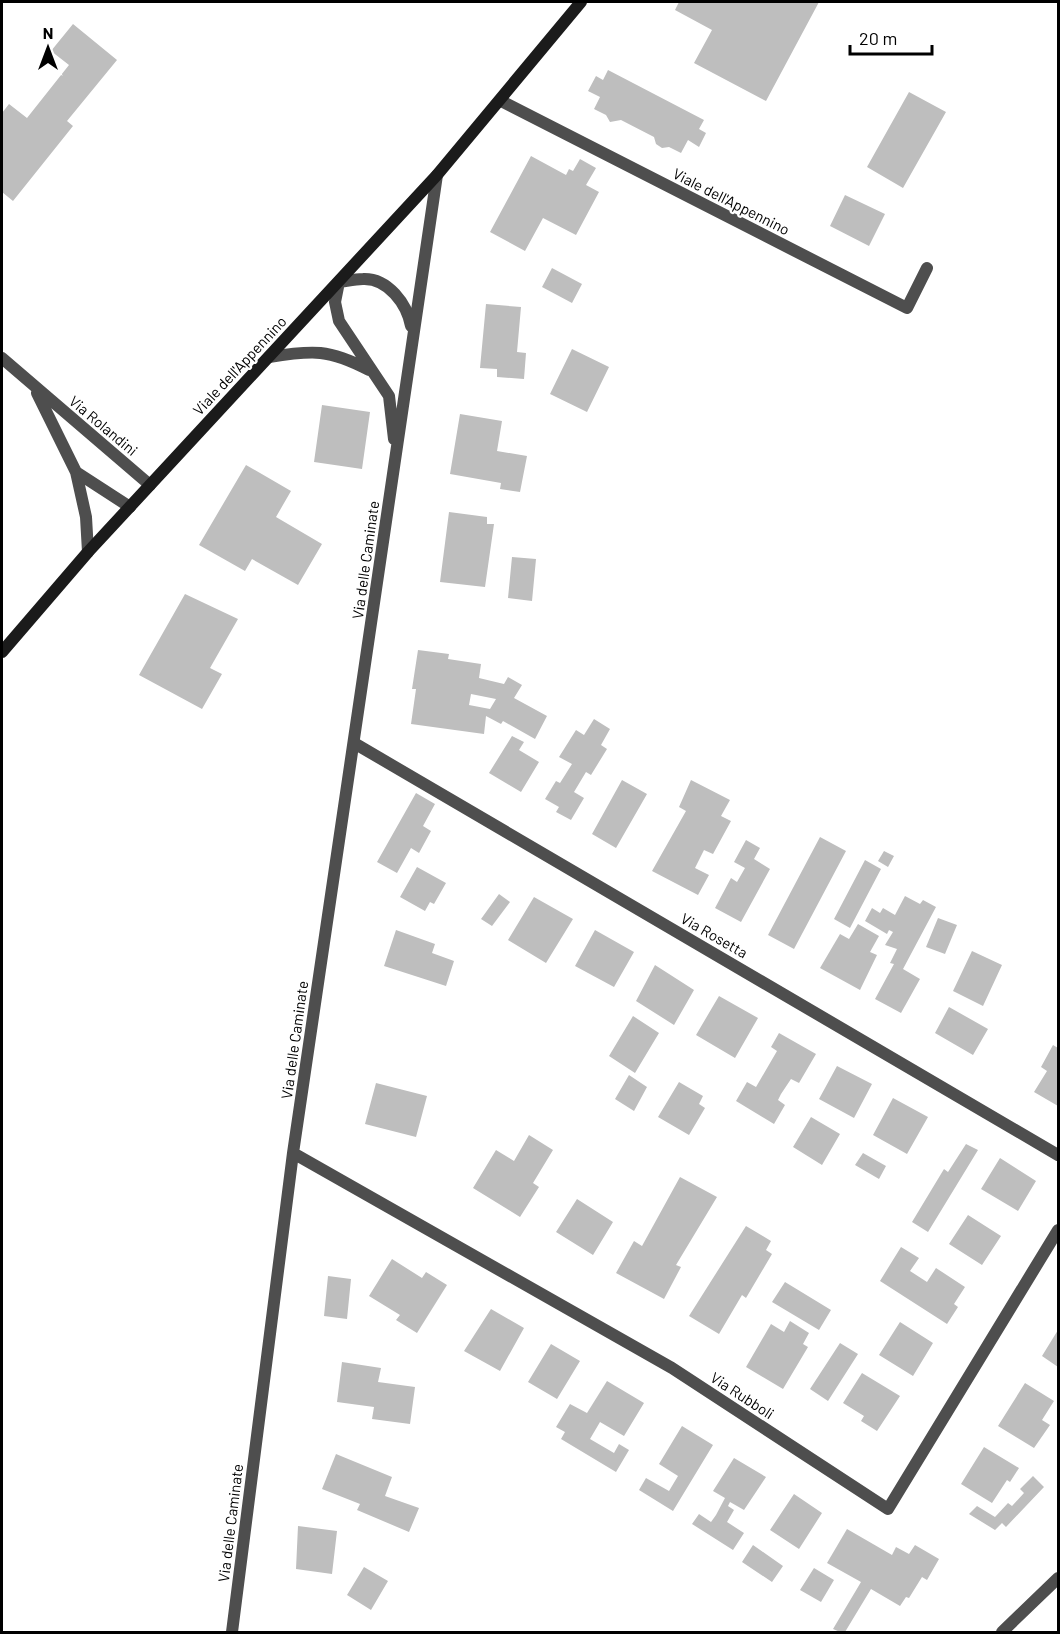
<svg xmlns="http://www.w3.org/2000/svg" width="1060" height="1634" viewBox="0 0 1060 1634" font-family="Barlow,sans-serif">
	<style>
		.building { fill: #bebebe; fill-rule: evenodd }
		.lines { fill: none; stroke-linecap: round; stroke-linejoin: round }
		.street { stroke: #4e4e4e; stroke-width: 12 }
		.secondary { stroke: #1b1b1b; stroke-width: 12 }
		.labels { text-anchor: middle; stroke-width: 4.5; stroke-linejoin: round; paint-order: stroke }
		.street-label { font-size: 15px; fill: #000; stroke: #fff }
	</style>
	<rect width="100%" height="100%" fill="#fff"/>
	<path class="building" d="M679,2H819L766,101L694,63L712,30L675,10Z
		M73,24L117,60L67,121L73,126L13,201L2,192V113L9,104L27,118L69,65L51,51Z
		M608,70L704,120L699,129L706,133L699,147L688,140L681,153L669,147L662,148L656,144L654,137L621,120L610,122L606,115L594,109L600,97L588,91L596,76L603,80Z
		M909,92L946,112L903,188L867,167Z
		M531,156L566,175L569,169L573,171L580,159L596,168L586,185L599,192L576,235L543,218L525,251L490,232Z
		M845,195L885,214L869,246L830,226Z
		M552,268L582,284L572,303L542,287Z
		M486,304L521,307L517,352L526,353L524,379L497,377V369L480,368Z
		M572,349L609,367L587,412L550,394Z
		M322,405L370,412L362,469L314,462Z
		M460,414L502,421L497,451L527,456L520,492L500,489L501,483L450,474Z
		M246,465L291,491L276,517L322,544L298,585L252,559L245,571L199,545Z
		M449,512L487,517V524H494L485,587L440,582Z
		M512,557L536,559L532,601L508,598Z
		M185,594L238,619L210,668L222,674L202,709L139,675Z
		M418,650L449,654L448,659L481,664L479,678L504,684L508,677L522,685L514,698L547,716L535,739L503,721L501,724L486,716L484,734L411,724L416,689H412ZM471,694L496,699L490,709L469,705Z
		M594,719L610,729L601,745L607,749L591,775L586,772L574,792L584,798L571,820L556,812L559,807L545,799L556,781L560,783L572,764L559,757L576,730L584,735Z
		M512,736L524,742L519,750L539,762L521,792L489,773Z
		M622,780L647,794L616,848L592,834Z
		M691,780L730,800L721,816L731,821L713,854L704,850L695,868L709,875L698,895L652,871L686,811L679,807Z
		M416,793L435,804L423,826L431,831L419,853L411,848L397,873L377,862Z
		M820,837L846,851L794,949L768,935Z
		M746,840L760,848L754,859L770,869L741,922L715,908L731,878L737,882L745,868L734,862Z
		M884,851L894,856L888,867L878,861Z
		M865,860L881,869L850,928L834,919Z
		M417,867L446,883L434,904L430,902L425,911L400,897Z
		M499,894L510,902L492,926L481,919Z
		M905,896L920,904L923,900L936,907L903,969L920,979L901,1013L875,999L894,964L890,963L897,949L885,945L893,932L889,930L887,934L865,921L872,908L880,913L883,908L895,915Z
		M534,897L573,919L546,963L508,940Z
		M938,918L957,925L945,954L926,947Z
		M858,924L879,936L870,952L877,955L860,990L820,968L840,934L849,939Z
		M396,930L435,944L432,953L454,961L446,986L384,966Z
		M595,930L634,952L614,987L575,966Z
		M972,951L1002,965L983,1006L953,991Z
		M655,965L694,990L674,1025L636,1001Z
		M719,996L758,1018L735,1058L696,1035Z
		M949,1007L988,1029L973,1055L935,1033Z
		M633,1016L659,1033L635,1073L609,1056Z
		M779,1033L816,1054L799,1083L791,1079L781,1094L778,1100L785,1105L774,1124L736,1101L747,1082L756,1087L777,1051L771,1047Z
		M1053,1045L1058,1048V1106L1034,1092L1047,1071L1041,1067Z
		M837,1066L872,1084L854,1118L819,1099Z
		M629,1075L647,1087L634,1111L615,1099Z
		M679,1082L703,1096L699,1104L705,1108L689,1135L658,1117Z
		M376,1083L427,1096L416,1137L365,1124Z
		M893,1098L928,1117L907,1154L873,1135Z
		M811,1117L840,1134L822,1165L793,1147Z
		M529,1135L553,1150L533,1183L539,1187L520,1217L473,1188L496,1150L514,1161Z
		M966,1144L978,1150L928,1232L912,1222L944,1169L948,1172Z
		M863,1153L886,1166L879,1179L855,1165Z
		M1000,1158L1036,1181L1018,1211L981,1189Z
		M680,1177L717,1197L676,1265L681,1267L664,1299L616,1273L634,1241L642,1246Z
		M577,1199L613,1222L593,1255L556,1232Z
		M968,1215L1001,1236L982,1265L949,1244Z
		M746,1226L771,1241L766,1250L772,1254L746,1298L742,1295L719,1334L689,1316Z
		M901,1247L919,1258L910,1271L927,1282L936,1268L965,1287L954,1304L958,1307L947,1324L880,1281Z
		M392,1259L422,1278L426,1272L447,1285L417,1333L396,1320L400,1315L369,1296Z
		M328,1276L351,1279L347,1319L324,1316Z
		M785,1282L831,1310L819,1330L772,1302Z
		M491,1309L524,1328L500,1371L464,1351Z
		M790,1321L809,1333L803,1344L808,1347L783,1389L746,1367L771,1324L784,1332Z
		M900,1322L933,1343L913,1376L879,1355Z
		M1058,1330V1367L1042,1356Z
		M840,1343L858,1354L828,1401L810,1389Z
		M551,1344L580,1361L557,1399L528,1382Z
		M342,1362L381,1368L378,1382L415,1387L410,1424L372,1419L374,1407L337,1402Z
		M862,1373L900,1396L877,1431L861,1421L864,1416L843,1403Z
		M607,1381L644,1403L624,1436L600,1422L590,1439L614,1453L619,1444L629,1450L616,1472L561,1439L565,1432L556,1427L570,1404L587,1413Z
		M1025,1383L1054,1401L1042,1420L1050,1425L1034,1448L998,1426Z
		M682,1426L713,1445L673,1511L639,1490L646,1478L669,1491L678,1476L659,1464Z
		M984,1447L1019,1468L1010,1482L1007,1480L992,1503L961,1484Z
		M336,1454L392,1477L385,1496L419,1508L409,1532L357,1510L360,1504L322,1489Z
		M734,1458L766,1477L744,1510L730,1502L728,1506L734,1510L727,1522L744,1533L733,1550L692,1524L699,1514L711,1522L716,1515L725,1498L713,1491Z
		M1033,1476L1044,1487L1006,1527L1002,1523L995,1530L969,1514L977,1506L995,1517L1008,1503L1012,1506L1024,1493L1020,1489Z
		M794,1494L822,1513L799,1549L770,1530Z
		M298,1526L337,1531L332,1574L296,1569Z
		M847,1529L892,1555L896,1547L909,1554L915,1545L939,1559L927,1580L922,1577L909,1598L906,1597L900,1606L871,1589L845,1632H840L833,1629L861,1582L827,1563Z
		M753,1545L783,1566L772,1582L742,1562Z
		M364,1567L388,1581L371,1610L347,1595Z
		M814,1568L834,1580L821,1602L800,1590Z"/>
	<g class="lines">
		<path class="street" d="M501,101L907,308L927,268
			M269,357C313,350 329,349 369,370
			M2,358L150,485
			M37,393L76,472L86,517L88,552
			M394,439L389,396L339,321L335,302L339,282C347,281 355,279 363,279C388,278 407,304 411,326
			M76,472L130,507
			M354,743L1058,1155
			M293,1153L672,1368L888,1509L1058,1230
			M232,1632L293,1153L437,175
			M1002,1632L1058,1578"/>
		<path class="secondary" d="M2,652L88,552L437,175L581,2"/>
	</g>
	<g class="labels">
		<g class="street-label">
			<text transform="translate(731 202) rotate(27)" y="5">Viale dell'Appennino</text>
			<text transform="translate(240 366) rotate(-47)" y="5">Viale dell'Appennino</text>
			<text transform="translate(103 426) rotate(40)" y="5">Via Rolandini</text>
			<text transform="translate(366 560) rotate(-82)" y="5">Via delle Caminate</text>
			<text transform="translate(714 936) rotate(30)" y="5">Via Rosetta</text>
			<text transform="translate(295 1040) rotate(-82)" y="5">Via delle Caminate</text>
			<text transform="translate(742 1396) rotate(33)" y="5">Via Rubboli</text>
			<text transform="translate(231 1523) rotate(-83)" y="5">Via delle Caminate</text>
		</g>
	</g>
	<rect width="1060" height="1634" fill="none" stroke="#000000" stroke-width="6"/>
	<g transform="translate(48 48)" stroke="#ffffff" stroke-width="4.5" paint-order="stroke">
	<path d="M0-4.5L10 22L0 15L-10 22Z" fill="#000000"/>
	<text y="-9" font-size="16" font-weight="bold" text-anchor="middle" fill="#000000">N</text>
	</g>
	<path d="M850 45v9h82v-9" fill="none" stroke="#000000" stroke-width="3"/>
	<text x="859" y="45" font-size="18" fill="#000000" stroke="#ffffff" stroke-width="4.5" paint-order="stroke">20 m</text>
</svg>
